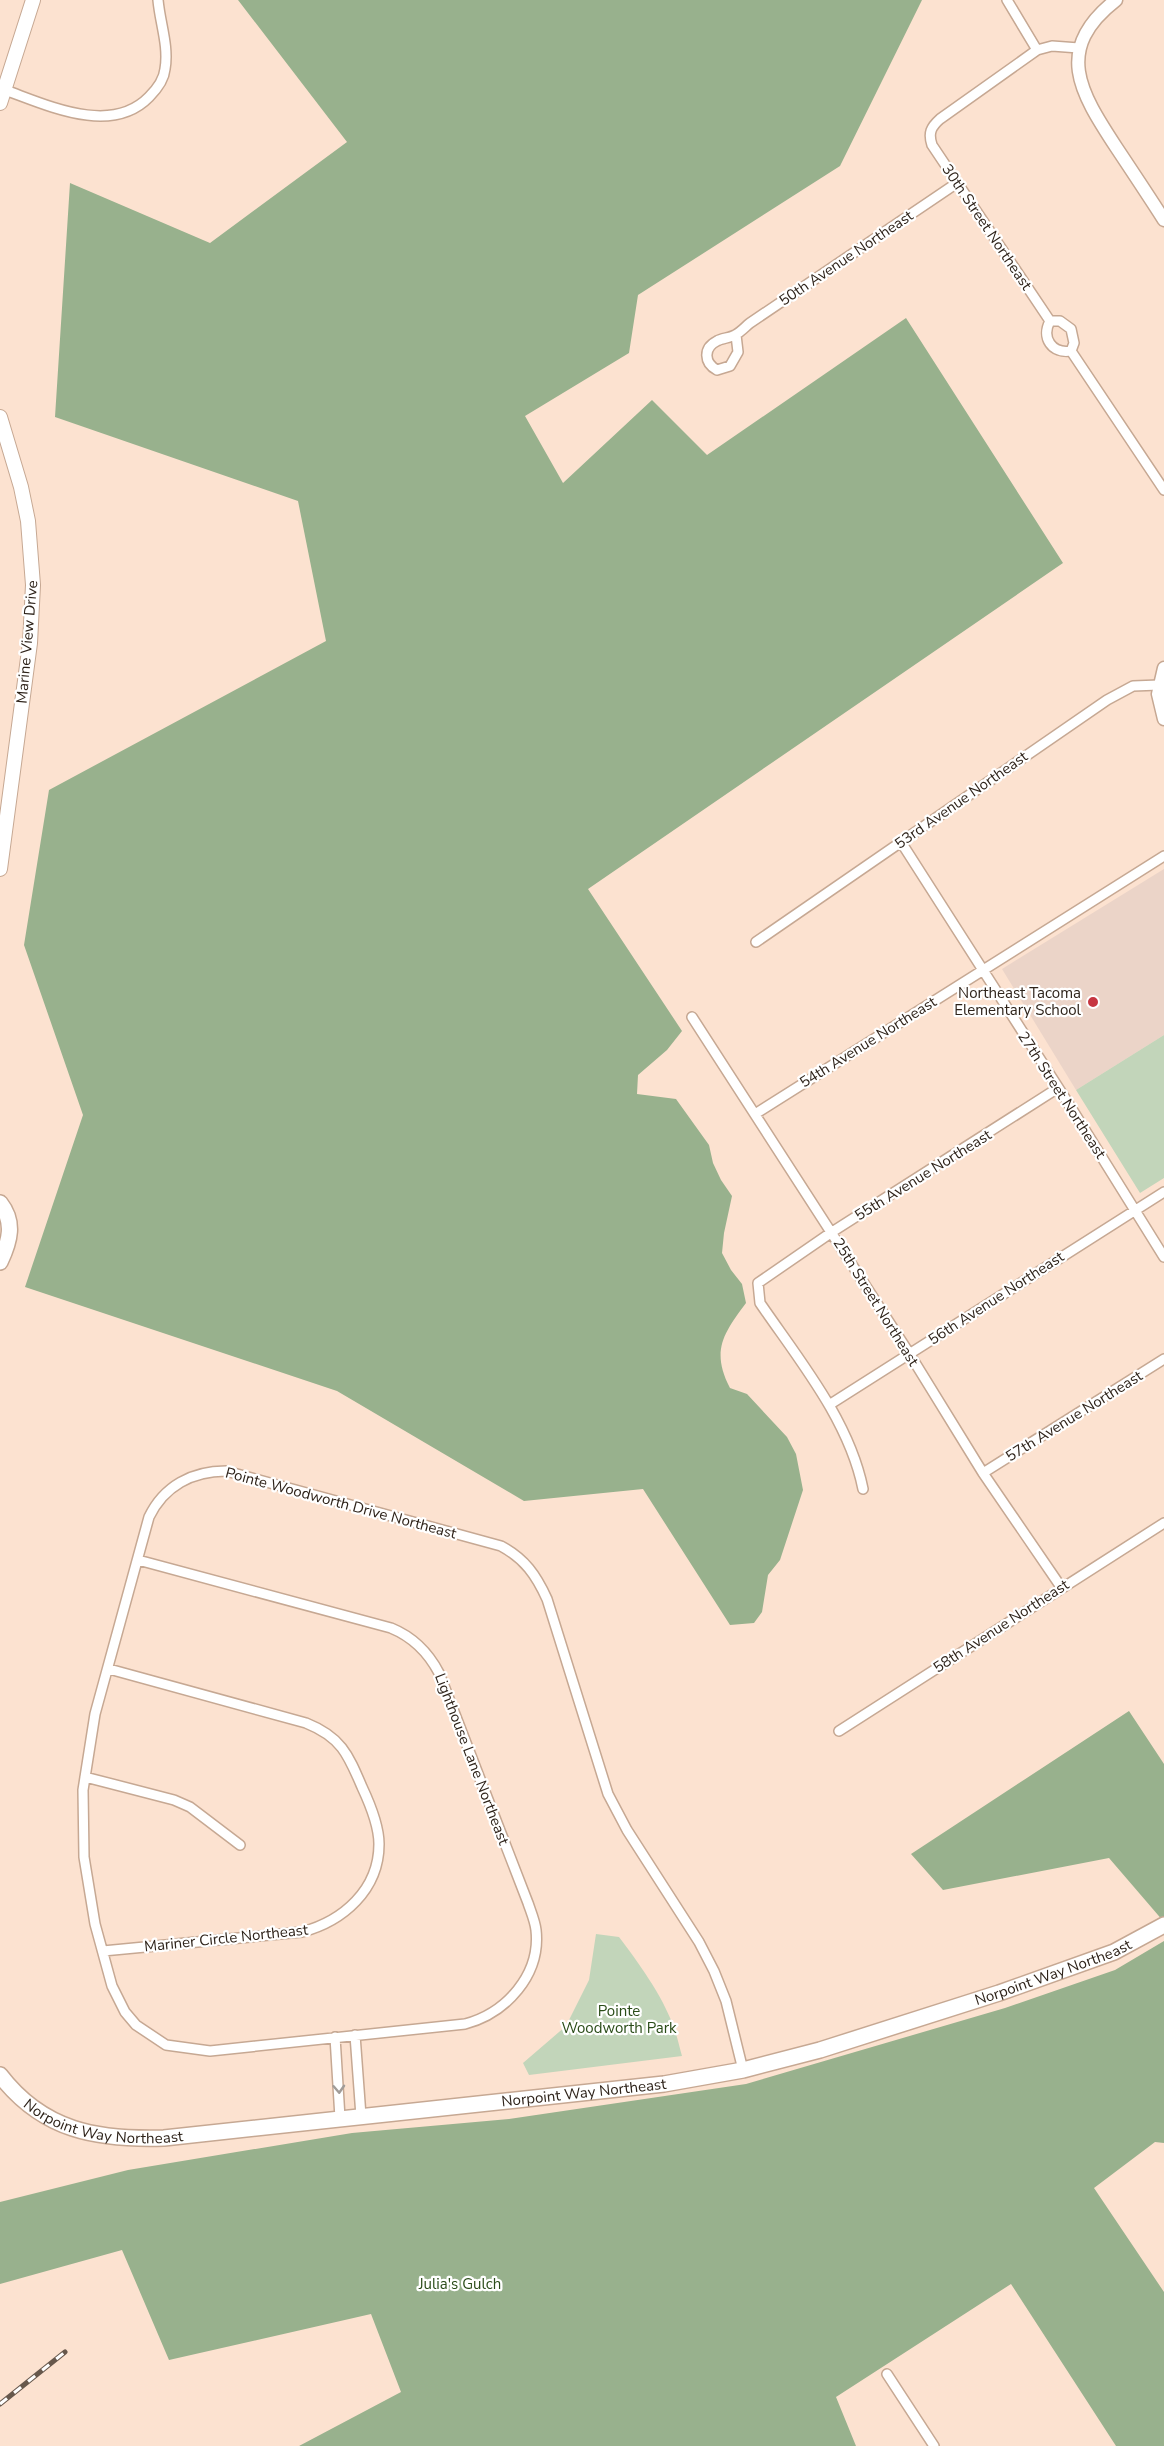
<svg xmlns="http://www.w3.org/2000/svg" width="1164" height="2446" viewBox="0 0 1164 2446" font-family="'Nunito Sans',sans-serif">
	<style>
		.education { fill: #ebd4c8 }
		.green { fill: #c2d5ba }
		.forest { fill: #98b18d }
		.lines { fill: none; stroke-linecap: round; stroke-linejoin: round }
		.minor-casing { stroke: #c6a893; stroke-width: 12 }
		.tertiary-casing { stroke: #c6a893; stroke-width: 15 }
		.secondary-casing { stroke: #c6a893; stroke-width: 16 }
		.primary-casing { stroke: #c6a893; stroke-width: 18 }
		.minor { stroke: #fff; stroke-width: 9 }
		.tertiary { stroke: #fff; stroke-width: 12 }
		.secondary { stroke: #fff; stroke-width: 14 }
		.primary { stroke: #fff; stroke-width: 15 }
		.rail-casing { stroke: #67584c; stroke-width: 5 }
		.rail { stroke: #fff; stroke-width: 3; stroke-dasharray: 9; stroke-linecap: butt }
		.oneway { stroke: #a19c98 }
		.poi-dot { fill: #c63641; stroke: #fff; stroke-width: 2 }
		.labels { text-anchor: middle; stroke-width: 4.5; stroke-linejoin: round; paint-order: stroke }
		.street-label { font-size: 15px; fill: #2e231a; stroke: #fff }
		.poi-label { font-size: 15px; fill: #2e231a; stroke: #fff; text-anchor: end }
		.park-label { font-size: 15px; fill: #2a4c18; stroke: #fff }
	</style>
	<rect width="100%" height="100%" fill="#fce2d0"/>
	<path class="education" d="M1164,869V1035L1076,1090L1002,969Z"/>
	<path class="green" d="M1164,1035V1178L1140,1193L1076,1090Z
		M596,1934L619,1937C638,1962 662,1995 673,2025C677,2035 679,2046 682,2056L529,2075L523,2063L566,2026L589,1980Z"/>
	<path class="forest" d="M238,0H922L840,166L638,295L629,353L525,416L563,483L652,400L707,455L906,318L1063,563L588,889L682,1031L667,1050L638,1075L637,1094L676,1099L709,1145L713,1163L721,1180L732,1196L724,1233L722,1253L731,1270L742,1284L746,1303C723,1334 711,1351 730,1388L747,1394L787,1437L796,1454L803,1490L780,1560L768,1575L762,1612L754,1623L730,1625L643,1489L524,1501L337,1391L25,1287L83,1115L24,945L49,790L326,641L298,501L55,417L70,183L210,243L347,142Z
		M1129,1711L1164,1764V1922L1109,1858L943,1890L911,1854Z
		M1164,1941V2143L1155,2142L1094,2188L1164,2292V2446H1116L1011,2284L836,2397L856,2446H299L401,2392L371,2314L169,2360L122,2250L0,2284V2202L128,2170L352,2133L509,2119L746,2084L1005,2008L1115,1970Z"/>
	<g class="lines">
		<g class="minor-casing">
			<path id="minor" d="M1007,0L1037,50
				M5,90C47,105 111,136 149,97C157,89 164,80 165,69C169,46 160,23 158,0
				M1050,321L932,145C928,133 931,127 940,119L1037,50L1052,46L1079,48
				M1050,321H1060L1071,329L1074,343L1071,351C1052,354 1041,338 1050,321Z
				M736,335L738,352L730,366L717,370C704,363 703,348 717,341C722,338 730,338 735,335C741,332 745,327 750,323L957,183
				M1071,351L1164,490
				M901,842L1070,1106L1164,1257
				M756,942L1107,700L1133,686L1159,685
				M692,1017L909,1353L983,1473L1061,1587
				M755,1114L1164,856
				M829,1405L1164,1192
				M983,1473L1164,1359
				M863,1489C849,1420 799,1360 760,1303L758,1283L832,1232L1058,1088
				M138,1560L391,1628C413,1637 428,1652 439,1673L528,1903C531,1912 535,1921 536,1930C541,1975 506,2013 465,2024L210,2051L166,2045L136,2025L125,2012L112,1986L95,1924L84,1857L83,1790L95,1714L149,1517C164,1486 192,1471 226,1471L501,1546C525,1559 536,1575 547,1599L608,1794L627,1830L699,1942L714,1971L726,2001L743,2070
				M839,1731L1164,1523
				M85,1777L174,1800L190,1807L240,1845
				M103,1951L302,1932C343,1921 379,1890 379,1844C379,1825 370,1804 362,1787C348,1754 341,1737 306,1723L109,1669
				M355,2035L361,2116
				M335,2037L340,2118
				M887,2374L934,2446"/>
		</g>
		<g class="tertiary-casing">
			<path id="tertiary" d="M1116,0C1053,49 1080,92 1116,147C1132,171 1148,195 1164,220
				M1164,668L1158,694L1164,719"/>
		</g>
		<g class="secondary-casing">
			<path id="secondary" d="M0,103L33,0
				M0,417L21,487L28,521L33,585L30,643L0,869"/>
		</g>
		<g class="primary-casing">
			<g id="primary">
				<path d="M0,1203C15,1222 10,1241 0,1262"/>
				<path id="s1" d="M0,2075C43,2131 97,2140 164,2138L664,2084L743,2070L820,2050L999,1993L1114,1952L1164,1925"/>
			</g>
		</g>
		<use href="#minor" class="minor"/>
		<use href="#tertiary" class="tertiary"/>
		<use href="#secondary" class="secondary"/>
		<use href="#primary" class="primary"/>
		<g class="rail-casing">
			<path id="rail" d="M0,2404L65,2352"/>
		</g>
		<use href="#rail" class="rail"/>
	</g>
	<defs><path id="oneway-chevron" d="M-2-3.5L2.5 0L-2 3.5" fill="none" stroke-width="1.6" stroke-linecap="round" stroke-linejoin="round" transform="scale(1.5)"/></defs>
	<use class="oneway" href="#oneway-chevron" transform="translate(339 2089) rotate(87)"/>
	<circle class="poi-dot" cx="1093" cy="1002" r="6"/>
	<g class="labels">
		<g class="street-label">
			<text transform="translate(987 227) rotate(56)" y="5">30th Street Northeast</text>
			<text transform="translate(846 258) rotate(-34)" y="5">50th Avenue Northeast</text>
			<text transform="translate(27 642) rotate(-85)" y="5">Marine View Drive</text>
			<text transform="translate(961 800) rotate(-35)" y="5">53rd Avenue Northeast</text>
			<text transform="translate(868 1042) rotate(-32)" y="5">54th Avenue Northeast</text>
			<text transform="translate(1062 1095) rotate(57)" y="5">27th Street Northeast</text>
			<text transform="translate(923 1175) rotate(-32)" y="5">55th Avenue Northeast</text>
			<text transform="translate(996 1298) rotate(-33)" y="5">56th Avenue Northeast</text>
			<text transform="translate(876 1302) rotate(58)" y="5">25th Street Northeast</text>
			<text transform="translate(1074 1416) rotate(-32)" y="5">57th Avenue Northeast</text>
			<text transform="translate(341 1503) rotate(15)" y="5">Pointe Woodworth Drive Northeast</text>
			<text transform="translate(1001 1626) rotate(-33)" y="5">58th Avenue Northeast</text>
			<text transform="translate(472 1759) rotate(69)" y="5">Lighthouse Lane Northeast</text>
			<text transform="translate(226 1938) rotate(-6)" y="5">Mariner Circle Northeast</text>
			<text dy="5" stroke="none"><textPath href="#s1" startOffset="1092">Norpoint Way Northeast</textPath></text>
			<text dy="5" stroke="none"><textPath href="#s1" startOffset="606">Norpoint Way Northeast</textPath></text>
			<text dy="5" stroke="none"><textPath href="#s1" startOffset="120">Norpoint Way Northeast</textPath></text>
		</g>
		<g class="poi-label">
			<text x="1081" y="998">Northeast Tacoma<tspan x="1081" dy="17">Elementary School</tspan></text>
		</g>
		<g class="park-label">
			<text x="619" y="2016">Pointe<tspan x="619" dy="17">Woodworth Park</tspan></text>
			<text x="460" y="2289">Julia's Gulch</text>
		</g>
	</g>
</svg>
